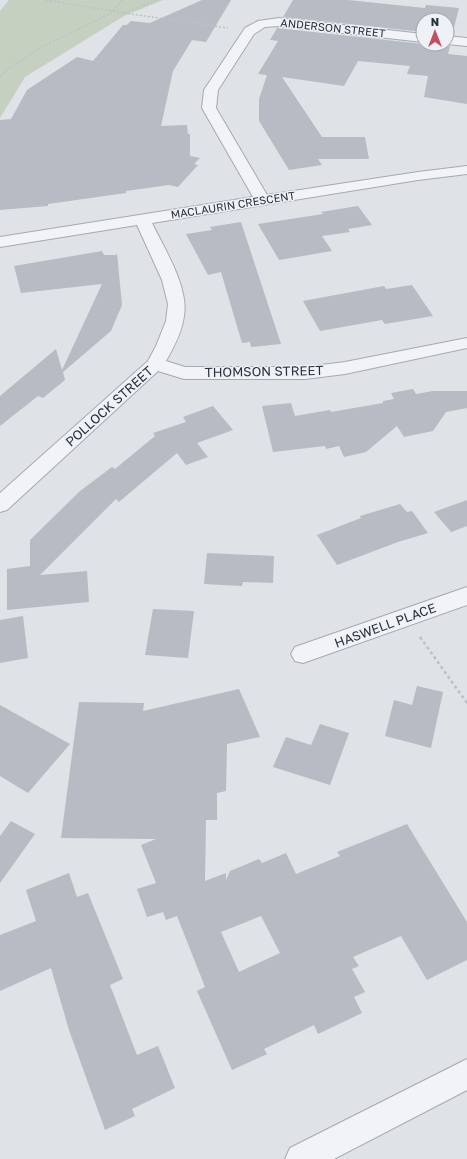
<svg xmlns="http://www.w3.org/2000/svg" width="467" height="1159" viewBox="0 0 467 1159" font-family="'Golos Text',sans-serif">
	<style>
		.green { fill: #c5d0c1 }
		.building { fill: #b7bbc3; fill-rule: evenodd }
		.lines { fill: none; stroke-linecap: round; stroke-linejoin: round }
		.minor-casing { stroke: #a5a9b1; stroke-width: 2 }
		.tertiary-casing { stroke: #a5a9b1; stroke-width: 2 }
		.path-far1 { stroke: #bdc0c6; stroke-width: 1.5; stroke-dasharray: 2 2; stroke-linecap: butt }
		.path { stroke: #bdc0c6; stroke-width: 2.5; stroke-dasharray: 3 3; stroke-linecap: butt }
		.minor { fill: #f1f3f6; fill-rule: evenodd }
		.tertiary { fill: #f1f3f6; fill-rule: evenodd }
		.labels { text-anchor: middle; stroke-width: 3; stroke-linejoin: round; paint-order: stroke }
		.far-street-label { font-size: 11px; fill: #29303d; stroke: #eef1f5 }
		.street-label { font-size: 13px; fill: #29303d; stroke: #eef1f5 }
	</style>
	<rect width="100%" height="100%" fill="#dfe2e7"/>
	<path class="green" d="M9,0H163L124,16L25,77L0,118V11Z"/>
	<path class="building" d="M202,0H231L206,42L192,40L173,71L161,126L187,125L188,134H190V156L200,158L194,164L198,165L178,187L169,185L126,191V193L48,204V206L0,210V120L11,119L27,90L77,57L93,61L123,25H127L131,21L150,23Z
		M293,0H348L425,8L426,5L459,8L452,35H447V20H423V32L283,17Z
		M277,28L423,44H446L450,46L448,54L467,56V104L424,97L428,76L407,74L410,66L358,61L344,86L282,77L322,137H365L369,159H318L322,165L289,170L259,121V99L267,75L258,74L278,41L270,40Z
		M358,206L372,225L348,229L350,232L322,236L332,251L279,260L258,224L323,214L321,212Z
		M241,222L281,344L251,347L250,342L242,343L221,272L208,275L186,234L212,230L210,227Z
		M102,251L104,255H116L117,253L122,305L111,331L63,372L65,380L43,398L38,396L0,426V396L56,349L62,370L102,284L21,293L14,266Z
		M412,285L433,316L385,324L382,320L320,331L303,301L384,286L386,289Z
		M413,389L416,394L433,391H467V408L446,412L433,431L404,437L397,426L366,452L344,457L339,446L326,449L325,446L273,452L262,406L291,403L295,416L330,410L331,412L383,403V401L394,399L391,393Z
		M213,406L233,430L197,443L208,457L186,465L177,453L119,502L116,499L40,575L87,571L89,602L7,610V569L30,566V540L80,491L112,467L115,469L155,436L153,433L186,422L183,417Z
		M467,500V526L451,532L434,512Z
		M400,504L407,512L412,511L428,533L398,542L337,565L317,535L361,518L360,516Z
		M207,553L274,556L273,583L243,582L242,586L204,584Z
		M153,609L194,611L188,658L145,655Z
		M23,616L28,658L0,663V620Z
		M417,686L443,692L431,748L385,736L394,700L412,705Z
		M239,689L260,737L227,744L226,791L217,793V820H206L205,881L226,873V880L230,871L259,859L262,863L286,853L296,874L340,856L337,852L407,824L467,922V960L427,980L401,936L353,957L359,966L352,969L365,992L354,997L362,1013L318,1034L314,1025L264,1049L267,1054L232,1070L197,991L205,987L177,916L166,920L163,912L147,917L137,889L156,883L141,845L156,839L61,838L79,702L144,703L143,711ZM261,916L280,953L239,972L221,932Z
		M0,705L70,744L28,793L0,776Z
		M320,724L349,733L330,785L273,767L286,737L311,745Z
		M11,821L35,834L0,883V836Z
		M69,873L77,897L88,893L123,979L110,985L137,1055L158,1046L175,1088L132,1109L135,1116L105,1130L69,1030L51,968L0,991V935L36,921L26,890Z"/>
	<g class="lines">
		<g class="minor-casing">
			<path id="minor" d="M279,18L423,34V42L279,26L265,27L254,34L218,90L216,108L267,195L418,172L467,166V174L418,180L152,223C164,248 189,287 184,316C182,332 174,347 166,361L185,367H305L345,362L467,338V348L345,374L305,379H184L158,371L7,510L0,512V493L148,361L156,346L166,321L168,304L162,280L137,225L0,247V237L253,197L202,108L204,90L245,28L258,21Z
				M447,36L467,38V46L447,44Z
				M467,587V605L303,663L295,661L291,654L295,647Z"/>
		</g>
		<g class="tertiary-casing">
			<path id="tertiary" d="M467,1059V1090L334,1159H285L290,1148Z"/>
		</g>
		<path class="path-far1" d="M46,0L124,13L156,0
			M124,13L228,28
			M0,77L8,69L38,49L113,12L122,0"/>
		<path class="path" d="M420,637L467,703"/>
		<use href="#minor" class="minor"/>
		<use href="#tertiary" class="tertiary"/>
	</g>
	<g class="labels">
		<g class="far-street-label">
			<text transform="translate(333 28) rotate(6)" y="4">ANDERSON STREET</text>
			<text transform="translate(233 205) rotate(-9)" y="4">MACLAURIN CRESCENT</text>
		</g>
		<g class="street-label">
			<text transform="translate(264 371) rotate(-1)" y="5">THOMSON STREET</text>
			<text transform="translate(109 406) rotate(-42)" y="5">POLLOCK STREET</text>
			<text transform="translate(385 625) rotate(-20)" y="5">HASWELL PLACE</text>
		</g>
	</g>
	<g transform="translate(435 32)"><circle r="19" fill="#eef1f5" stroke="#9fa4ab"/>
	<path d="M0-3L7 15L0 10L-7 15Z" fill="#c24e5e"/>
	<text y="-6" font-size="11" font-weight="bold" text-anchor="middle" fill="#29303d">N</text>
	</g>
</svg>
